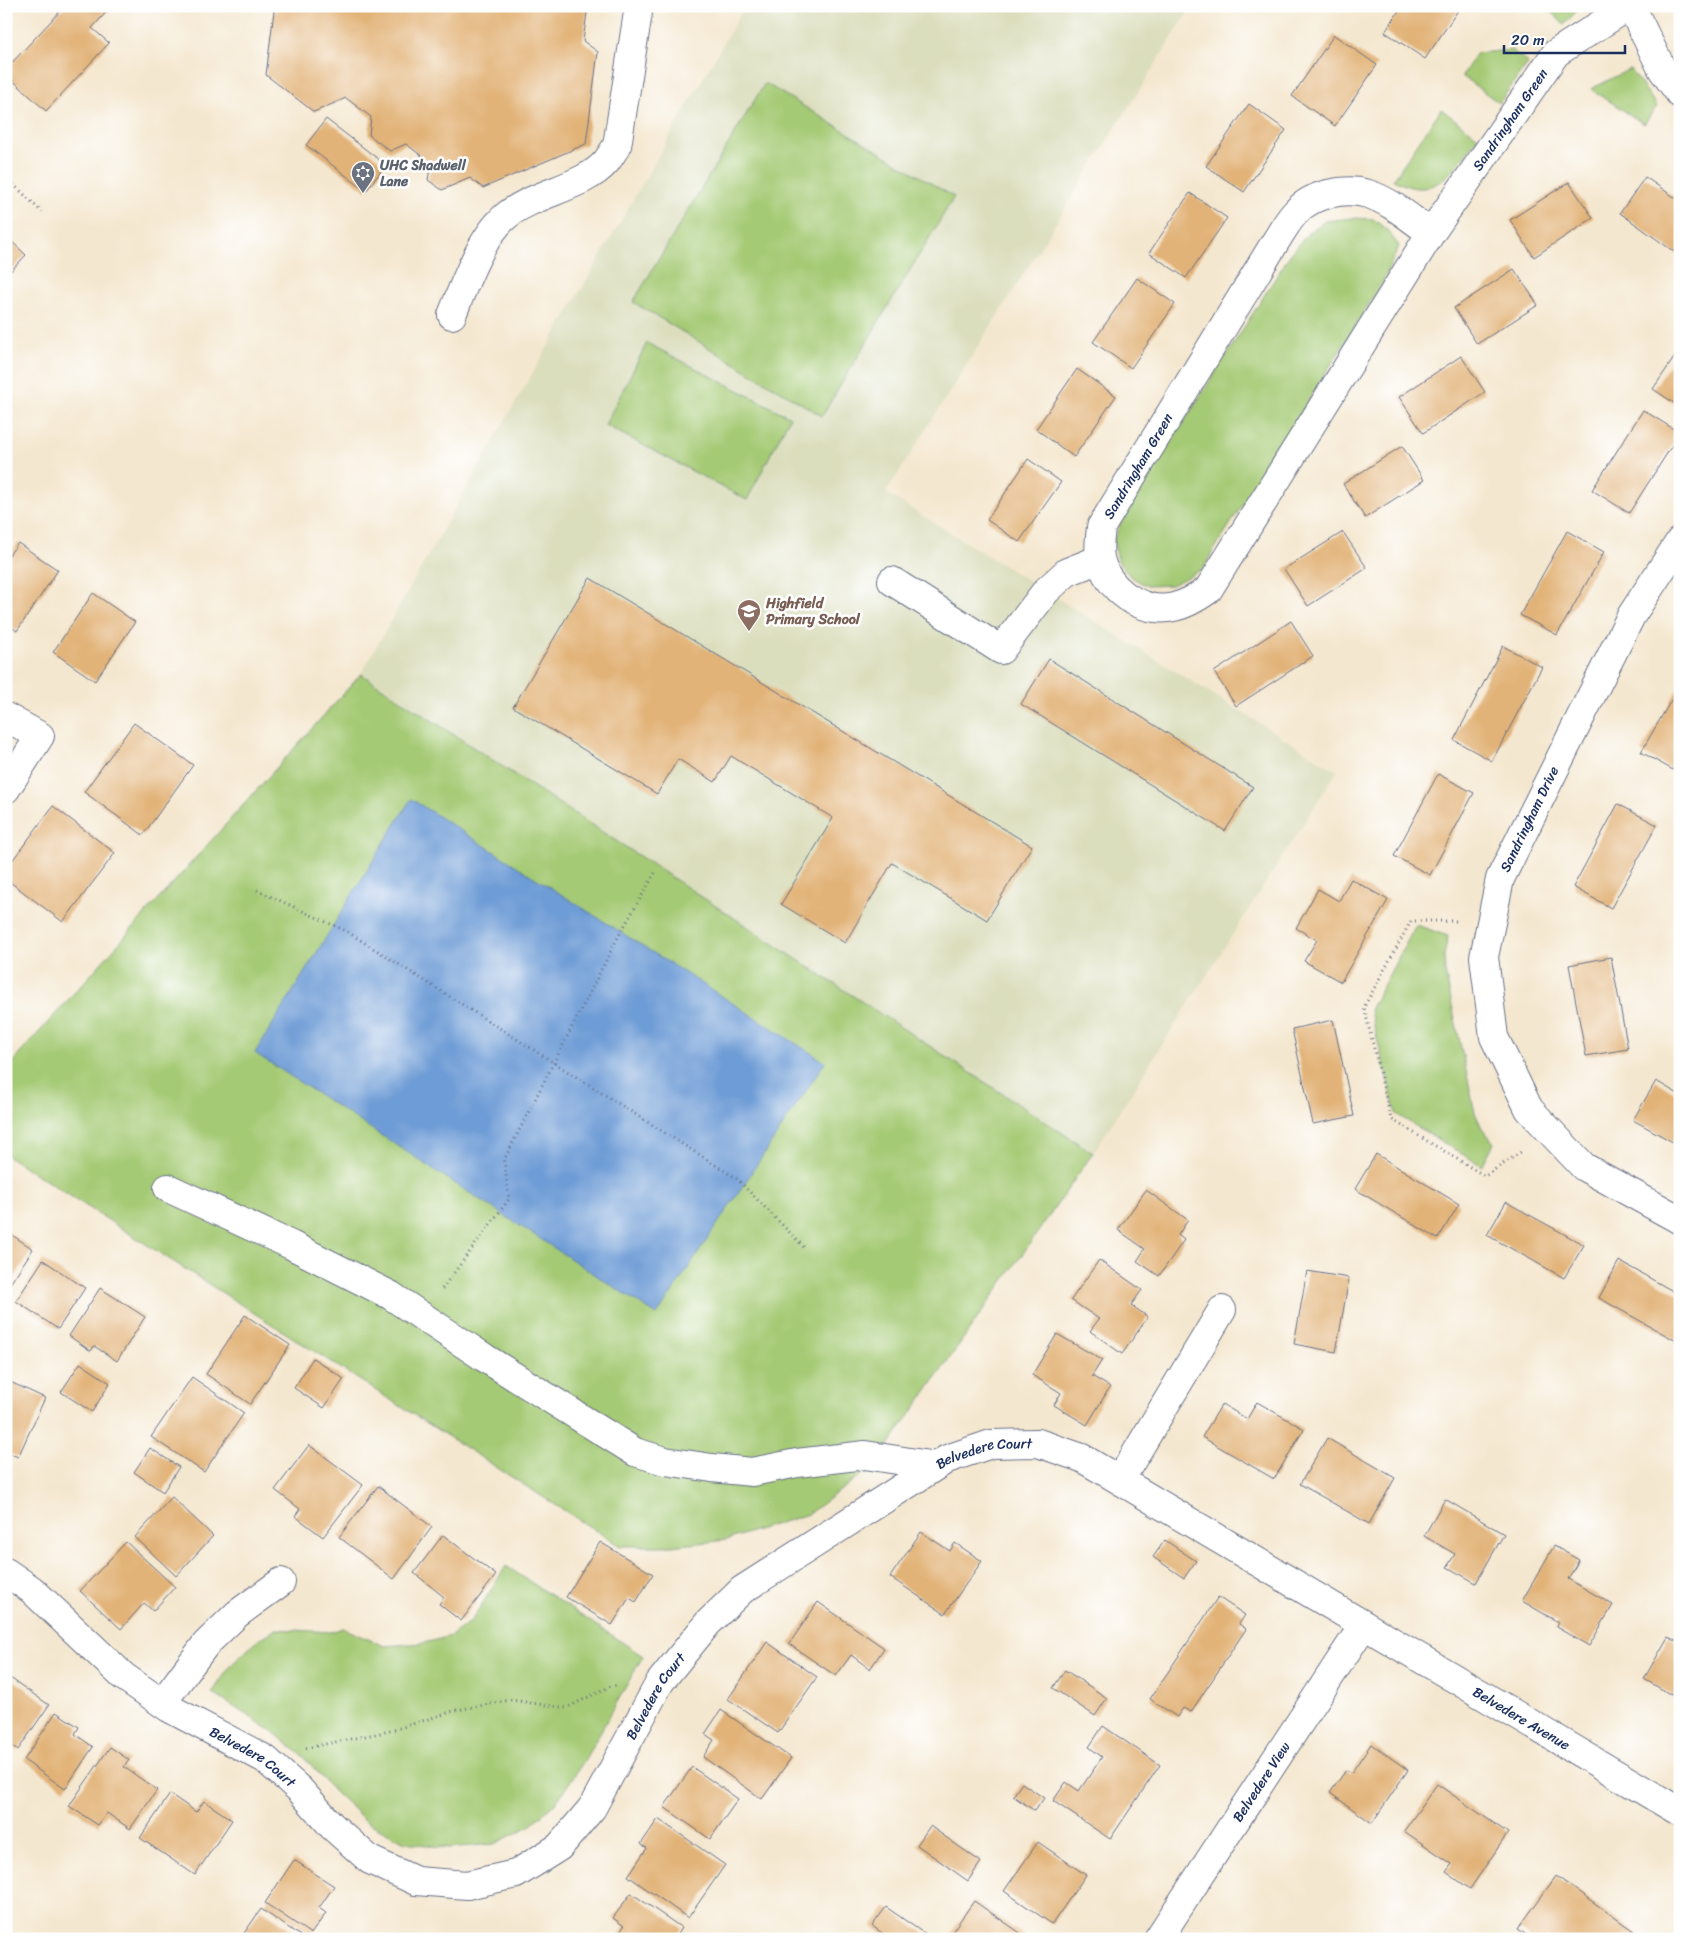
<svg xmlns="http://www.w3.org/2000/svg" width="1686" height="1945" viewBox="0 0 1686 1945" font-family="Sriracha,sans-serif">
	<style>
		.built { fill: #dbdebd }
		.green { fill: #a5ca75; stroke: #607c6a }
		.water { fill: #6e9cd6; stroke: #44669a }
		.building { fill: #e2b378 }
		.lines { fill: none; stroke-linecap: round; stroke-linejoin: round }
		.minor-casing { stroke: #676f86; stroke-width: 30 }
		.path { stroke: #676f86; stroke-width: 3; stroke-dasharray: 1 4; stroke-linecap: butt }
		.minor { stroke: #fff; stroke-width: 28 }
		.labels { text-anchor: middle; stroke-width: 5; stroke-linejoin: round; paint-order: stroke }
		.street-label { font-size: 14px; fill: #1b2f5e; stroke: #fff }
		.worship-label { font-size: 14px; font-weight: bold; fill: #5b616d; stroke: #fff; text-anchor: start }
		.education-label { font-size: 14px; font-weight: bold; fill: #785e54; stroke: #fff; text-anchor: start }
	</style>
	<rect width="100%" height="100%" fill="#fff"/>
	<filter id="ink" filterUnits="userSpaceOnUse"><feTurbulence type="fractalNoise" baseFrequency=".02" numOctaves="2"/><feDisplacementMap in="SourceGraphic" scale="10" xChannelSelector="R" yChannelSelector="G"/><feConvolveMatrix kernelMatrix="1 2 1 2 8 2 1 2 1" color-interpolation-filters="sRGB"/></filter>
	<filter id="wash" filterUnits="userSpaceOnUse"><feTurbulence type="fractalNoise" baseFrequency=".0096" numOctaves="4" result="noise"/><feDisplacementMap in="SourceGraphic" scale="20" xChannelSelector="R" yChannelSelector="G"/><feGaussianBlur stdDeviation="1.12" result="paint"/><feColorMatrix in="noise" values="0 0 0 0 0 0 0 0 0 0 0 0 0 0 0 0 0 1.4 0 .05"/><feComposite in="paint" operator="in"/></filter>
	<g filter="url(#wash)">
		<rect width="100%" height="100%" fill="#f4e7cf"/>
		<path class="built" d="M745,6H1192L886,493L1337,771L1093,1153L361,674L487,452Z"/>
		<path class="green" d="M1546,6H1581L1564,25Z
			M1512,50L1528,63L1499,103L1462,76L1477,53Z
			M1630,69L1657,106L1644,124L1591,89Z
			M765,83L954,197L822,416L633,302Z
			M1441,109L1478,137C1464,156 1441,196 1411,187C1405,186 1399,182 1393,180Z
			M1353,218L1373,219L1387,230L1399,246L1383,282L1212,553L1204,568L1188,577L1171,585L1147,586L1131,577L1119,563L1113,541L1123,518L1290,255L1308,233L1325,221Z
			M647,343L790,417L747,500L605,425Z
			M361,674L1093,1153L875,1465L808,1514L726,1540L671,1546H620L6,1155V1069Z
			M1416,925L1448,936L1444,956L1445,972L1475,1113L1482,1128L1494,1143L1482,1166L1396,1114L1370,1010Z
			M506,1566L643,1656L584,1761L557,1801L530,1826L494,1844L449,1848L405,1842L367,1822L333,1790L305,1758L272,1731L212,1693L231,1665L258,1640L276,1629L331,1632L343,1628L384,1646L424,1643L451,1636L472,1620Z"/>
		<path class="water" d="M411,799L825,1062L657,1315L255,1053Z"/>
		<g id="blocks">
			<path class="building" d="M65,6H112L92,28L109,43L46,111L6,74V69Z
				M286,6H588L583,41L598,52L586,144L483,188L470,178L442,190L428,180L431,163L406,144L390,151L369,135L371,117L346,98L314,112L266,75L274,11Z
				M1402,6H1461L1425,59L1385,32Z
				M1334,35L1377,65L1335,126L1292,96Z
				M1249,104L1286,130L1244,192L1206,166Z
				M326,119L386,165L366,191L306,145Z
				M1645,177L1680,201V256L1620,213Z
				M1569,182L1593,218L1534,257L1510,220Z
				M1190,193L1227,218L1186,278L1149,253Z
				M6,236L26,255L6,276Z
				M1514,269L1538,305L1477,344L1454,308Z
				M1137,278L1175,304L1131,368L1093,342Z
				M1680,349V407L1653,389Z
				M1461,356L1485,392L1423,433L1399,397Z
				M1077,369L1116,396L1074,457L1036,429Z
				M1643,410L1680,433L1629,513L1592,490Z
				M1402,446L1424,480L1365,518L1343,484Z
				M1028,459L1061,482L1019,542L987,520Z
				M1567,531L1604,552L1557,635L1520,615Z
				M1343,532L1367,568L1308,606L1284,569Z
				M18,543L58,570L17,631L6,623V559Z
				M590,578L1032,846L987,920L892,863L845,943L781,904L833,818L731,756L715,782L678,759L657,794L513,707Z
				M93,593L135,622L95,681L53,652Z
				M1291,621L1313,656L1236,706L1214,672Z
				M1503,646L1542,667L1492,761L1454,740Z
				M1049,659L1253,787L1225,831L1021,704Z
				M1680,685V774L1641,752Z
				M134,723L193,765L143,835L84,792Z
				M1438,774L1474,793L1430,875L1394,856Z
				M1618,804L1657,825L1611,908L1573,887Z
				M53,806L115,853L63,922L6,879V869Z
				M1351,879L1388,900L1341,982L1304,961L1317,940L1296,928L1318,889L1339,901Z
				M1611,957L1628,1049L1586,1056L1569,965Z
				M1333,1020L1354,1116L1313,1124L1292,1029Z
				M1656,1081L1680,1095V1146L1633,1120Z
				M1376,1154L1459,1204L1438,1239L1355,1189Z
				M1146,1190L1188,1220L1178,1235L1184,1240L1159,1276L1137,1261L1145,1249L1118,1230Z
				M1506,1202L1584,1245L1564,1278L1487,1235Z
				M6,1231L33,1249L6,1290Z
				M43,1260L85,1288L58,1329L16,1301Z
				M1099,1260L1142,1290L1131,1305L1148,1317L1122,1354L1090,1331L1099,1319L1071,1300Z
				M1619,1261L1680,1295V1343L1599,1298Z
				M1307,1271L1349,1278L1336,1352L1294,1344Z
				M100,1288L145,1317L117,1361L94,1346L91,1351L69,1336Z
				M245,1315L290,1345L250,1404L206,1374Z
				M1057,1334L1102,1360L1092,1376L1110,1387L1087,1425L1054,1405L1061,1393L1032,1375Z
				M313,1358L344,1379L324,1408L294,1388Z
				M80,1363L110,1383L92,1412L61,1392Z
				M192,1377L244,1413L204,1472L151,1437Z
				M6,1380L45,1398L18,1457L6,1452Z
				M1257,1402L1304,1429L1274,1479L1202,1437L1222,1404L1247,1419Z
				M1327,1438L1395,1478L1369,1524L1300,1484Z
				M309,1445L363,1485L323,1537L295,1516L300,1509L275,1490Z
				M150,1448L179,1467L163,1492L134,1472Z
				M378,1486L432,1527L394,1579L339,1537Z
				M172,1497L213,1536L176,1576L135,1537Z
				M1445,1499L1504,1534L1476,1583L1447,1567L1455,1554L1424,1536Z
				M921,1532L950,1551L955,1543L982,1561L945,1614L890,1577Z
				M443,1535L496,1575L461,1621L439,1604L444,1597L414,1573Z
				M1165,1540L1196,1561L1184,1578L1153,1557Z
				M126,1542L175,1587L153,1611L144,1603L121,1629L80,1591Z
				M600,1542L653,1574L636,1602L629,1598L612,1625L566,1597Z
				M1554,1546L1579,1560L1568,1579L1613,1605L1589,1646L1556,1627L1558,1622L1522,1601Z
				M1218,1597L1245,1615L1239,1624L1246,1629L1191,1712L1183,1708L1177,1717L1150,1699Z
				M818,1602L884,1648L870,1669L851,1655L836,1676L789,1644Z
				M1668,1637L1680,1643V1700L1644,1679Z
				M767,1642L817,1677L778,1733L728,1699Z
				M1065,1670L1107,1698L1095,1716L1053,1688Z
				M6,1675L49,1705L18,1750L6,1742Z
				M721,1710L791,1758L762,1799L703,1757L714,1740L705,1734Z
				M56,1712L79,1727L75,1734L93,1747L65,1789L24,1760Z
				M1103,1726L1160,1765L1110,1839L1053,1801L1066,1782L1079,1791L1102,1757L1089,1747Z
				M1371,1744L1408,1770L1372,1823L1330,1793L1346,1770L1351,1773Z
				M110,1747L129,1760L124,1767L157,1790L130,1829L107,1813L98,1825L69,1806Z
				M692,1767L738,1799L710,1839L664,1807Z
				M1022,1783L1044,1798L1035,1811L1013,1796Z
				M1437,1784L1508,1833L1470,1889L1446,1872L1452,1864L1404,1831Z
				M170,1794L196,1812L204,1801L232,1820L195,1875L140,1838Z
				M658,1819L725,1865L688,1918L628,1876L647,1848L641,1844Z
				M930,1826L981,1862L968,1881L917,1845Z
				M1038,1842L1086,1875L1052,1924L1004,1891Z
				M294,1860L334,1886L319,1908L326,1913L311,1934L265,1903Z
				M1556,1876L1593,1902L1642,1937L1641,1939H1551L1547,1936L1545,1939H1532L1518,1929Z
				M631,1893L682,1928L675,1939H616L624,1926L613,1918Z
				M974,1901L1029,1939H947Z
				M886,1907L932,1939H891L872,1926Z
				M261,1909L305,1939H240Z"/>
		</g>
	</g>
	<g filter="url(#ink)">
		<use href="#blocks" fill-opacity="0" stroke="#676f86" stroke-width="1"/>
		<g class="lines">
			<g class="minor-casing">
				<g id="minor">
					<path d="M1631,6L1662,69L1680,94"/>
					<path id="s1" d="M1431,233C1412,220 1391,201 1368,194C1345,187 1312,194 1296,212C1290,218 1286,225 1282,231L1101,527C1100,538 1098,548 1100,558C1107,589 1142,615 1174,607C1187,604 1197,598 1208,590L1431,233L1556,53L1629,6"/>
					<path d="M452,315C464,285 481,237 506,216C533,193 585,187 606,162C610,157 613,151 617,146L639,6"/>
					<path d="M1680,541L1631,616L1500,879L1484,957L1494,1037L1529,1109L1584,1167L1680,1220"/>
					<path d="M892,581L1001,650L1046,591L1067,572L1100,559"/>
					<path d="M6,717L40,736L6,789"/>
					<path d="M168,1188L291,1245L390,1295L485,1358L635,1452L665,1461L712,1468L752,1472L797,1463L865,1455L936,1466"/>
					<path d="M1120,1480L1222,1310"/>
					<path id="s2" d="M6,1572L32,1590L123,1676L169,1708L265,1759L299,1789L332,1826L370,1860L416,1881L467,1885L516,1874L559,1847L592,1808L660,1682L708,1623L742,1590L947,1459L991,1444L1038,1443L1082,1458L1680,1812"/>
					<path d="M162,1703L206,1644L237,1614L281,1582"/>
					<path id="s3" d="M1158,1939L1363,1626"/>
				</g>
			</g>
			<path class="path" d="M6,177L42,212
				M257,890L346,931L736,1178L804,1247
				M1456,921H1411L1364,1007L1391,1119L1485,1176L1521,1152
				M442,1289L509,1199L504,1160L618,937L655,873
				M306,1748L390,1731L457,1710L511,1700L566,1708L611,1686L619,1685"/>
			<use href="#minor" class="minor"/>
		</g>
	</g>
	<defs>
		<g id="synagogue-pin" transform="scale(1.25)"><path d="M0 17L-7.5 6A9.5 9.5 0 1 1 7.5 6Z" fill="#6b7280" stroke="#fff"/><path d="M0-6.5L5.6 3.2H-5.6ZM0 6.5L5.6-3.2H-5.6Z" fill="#fff"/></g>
		<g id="school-pin" transform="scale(1.25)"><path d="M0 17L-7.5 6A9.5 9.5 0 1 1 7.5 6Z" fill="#8d6e63" stroke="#fff"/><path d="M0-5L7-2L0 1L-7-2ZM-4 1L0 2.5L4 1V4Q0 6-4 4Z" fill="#fff"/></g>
	</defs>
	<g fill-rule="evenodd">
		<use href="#synagogue-pin" x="363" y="173"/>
		<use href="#school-pin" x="749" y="611"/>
	</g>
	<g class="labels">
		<g class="street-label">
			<text dy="5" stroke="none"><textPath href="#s1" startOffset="1249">Sandringham Green</textPath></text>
			<text transform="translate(1138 466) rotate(-59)" y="5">Sandringham Green</text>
			<text transform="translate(1529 819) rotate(-64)" y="5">Sandringham Drive</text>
			<text dy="5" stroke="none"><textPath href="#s2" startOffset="1269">Belvedere Court</textPath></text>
			<text dy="5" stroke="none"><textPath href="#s2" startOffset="850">Belvedere Court</textPath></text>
			<text dy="5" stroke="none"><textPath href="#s2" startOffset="1882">Belvedere Avenue</textPath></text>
			<text dy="5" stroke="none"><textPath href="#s2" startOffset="310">Belvedere Court</textPath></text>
			<text dy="5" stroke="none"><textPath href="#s3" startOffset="188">Belvedere View</textPath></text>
		</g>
		<g class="worship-label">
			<text x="380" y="170">UHC Shadwell<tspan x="380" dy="16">Lane</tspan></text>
		</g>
		<g class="education-label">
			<text x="766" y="608">Highfield<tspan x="766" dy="16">Primary School</tspan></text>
		</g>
	</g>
	<rect width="1686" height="1945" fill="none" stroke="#fff" stroke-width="25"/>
	<path d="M1504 45v8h121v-8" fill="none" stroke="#1b2f5e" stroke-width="2.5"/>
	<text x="1511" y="45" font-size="15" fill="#1b2f5e" stroke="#ffffff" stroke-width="4" paint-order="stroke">20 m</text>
</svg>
